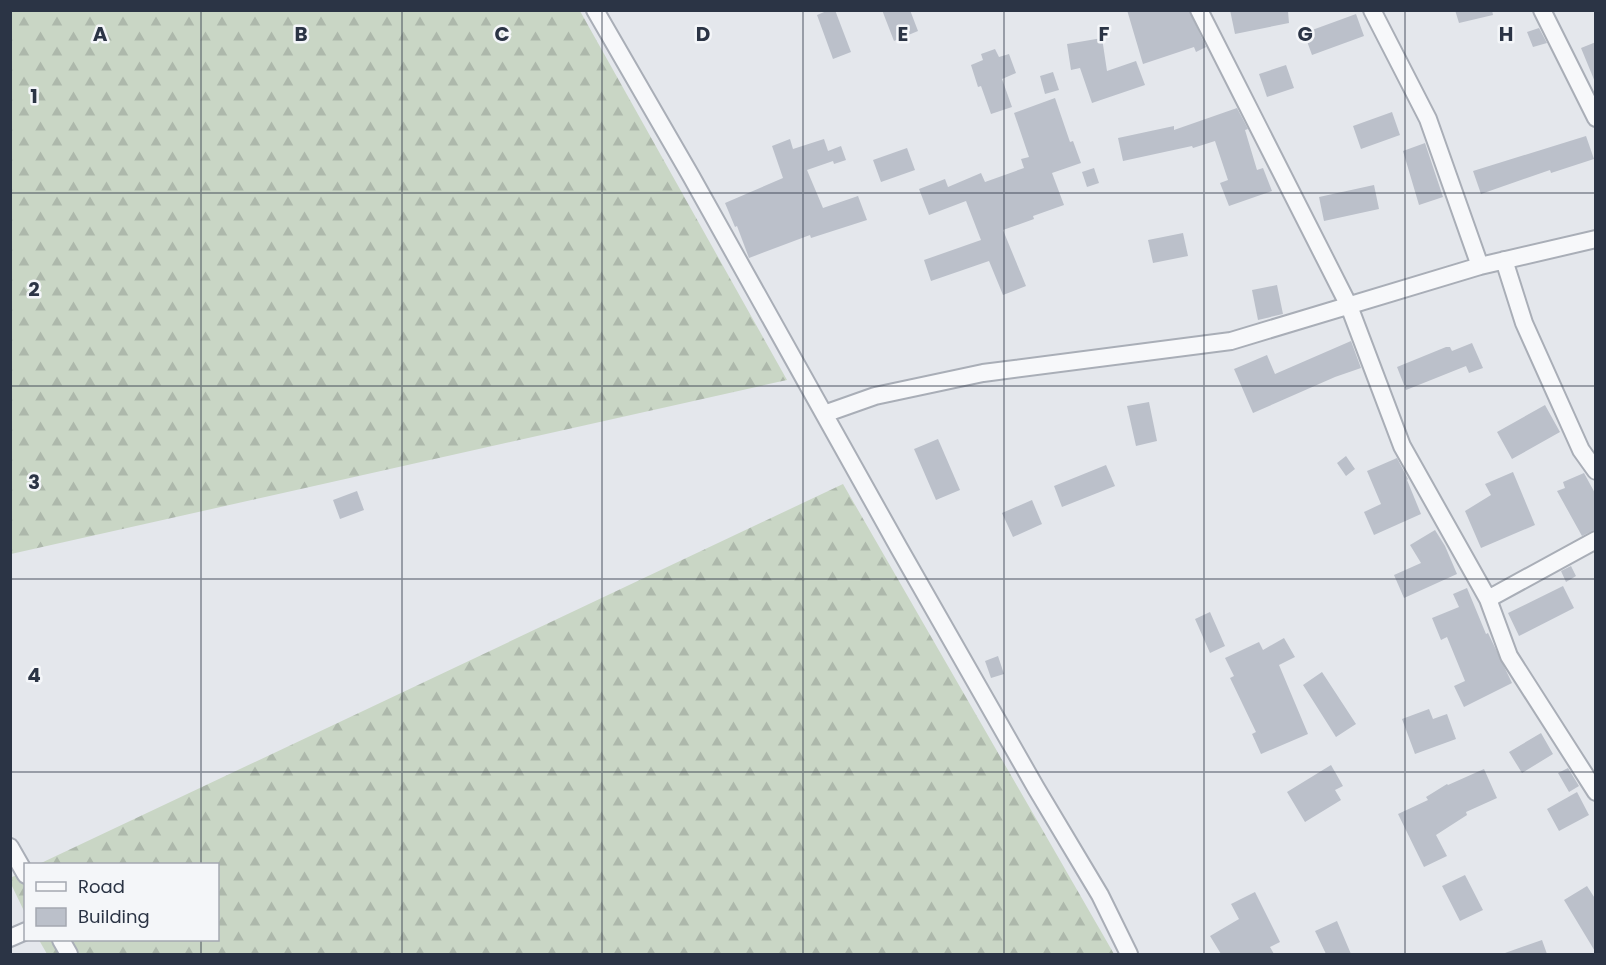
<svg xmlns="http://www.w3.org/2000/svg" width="1606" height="965" viewBox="0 0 1606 965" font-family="Poppins,sans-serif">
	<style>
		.forest { fill: url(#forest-firs) }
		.building { fill: #bbc0ca }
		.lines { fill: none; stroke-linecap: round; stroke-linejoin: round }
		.minor-casing { stroke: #a9aeb7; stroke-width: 20 }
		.minor { stroke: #f7f8fa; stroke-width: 16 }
		.grid { fill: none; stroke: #2b3445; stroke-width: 1.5; stroke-opacity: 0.55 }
		.grid-label { font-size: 20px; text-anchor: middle; font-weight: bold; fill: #2b3445; stroke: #f4f6f9; stroke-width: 5; stroke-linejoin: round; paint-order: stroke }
	</style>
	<defs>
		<pattern id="forest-firs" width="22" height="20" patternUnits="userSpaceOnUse" patternTransform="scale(1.5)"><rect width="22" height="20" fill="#c9d6c5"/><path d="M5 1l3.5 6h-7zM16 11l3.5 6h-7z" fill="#adb8ab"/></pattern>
	</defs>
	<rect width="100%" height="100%" fill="#e4e7ec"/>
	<path class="forest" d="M10,11H580L787,380L11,554Z
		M843,484L1114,954H47L39,940H218V864H39Z
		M25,871V913L11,884L10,878Z"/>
	<path class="building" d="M829,10H835L851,52L833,59L817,15Z
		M882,10H910L918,31L894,41Z
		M1127,10H1189L1206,47L1196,52L1194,47L1143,64Z
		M1230,10L1288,11L1289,23L1235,34Z
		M1455,10H1492L1493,15L1459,23Z
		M1356,14L1364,36L1312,55L1304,33Z
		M1539,28L1547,43L1533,47L1527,32Z
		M1102,38L1107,71L1136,61L1145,85L1092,103L1080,68L1071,70L1067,44Z
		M1596,42V82H1595L1581,48Z
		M995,49L999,57L1009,54L1016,73L1002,79L1012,107L991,114L981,86L978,87L971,65L983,60L981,54Z
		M1286,65L1294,88L1267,97L1259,74Z
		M1053,72L1059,90L1045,94L1040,76Z
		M1055,98L1070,142L1073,141L1081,163L1052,173L1064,205L1033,216L1034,219L1003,230L1026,286L1003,295L989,261L931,281L924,260L981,240L966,201L929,215L919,189L945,179L948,187L981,173L985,182L1024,168L1021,159L1029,157L1014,113Z
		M1237,108L1248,129L1245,130L1257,170L1263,168L1272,191L1229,206L1220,183L1228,180L1215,141L1193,148L1192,146L1123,161L1118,138L1174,126V130Z
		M1392,112L1400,135L1361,149L1353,126Z
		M1586,136L1594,159L1551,173L1550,170L1481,194L1473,171Z
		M790,139L793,149L824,139L828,151L841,146L846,160L834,164L833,161L807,170L823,208L858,196L867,220L811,238L810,235L749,258L737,226L735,227L725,203L783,178L772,146Z
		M1425,143L1443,197L1419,205L1403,151Z
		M907,148L915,170L881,182L873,160Z
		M1094,168L1099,183L1087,187L1082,172Z
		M1374,185L1379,209L1324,221L1319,197Z
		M1183,233L1188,256L1153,263L1148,240Z
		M1277,285L1283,314L1258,320L1252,290Z
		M1351,341L1361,368L1335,377L1253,413L1234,369L1267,355L1275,374Z
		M1472,343L1483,368L1469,373L1466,366L1406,390L1397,367L1446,347H1450L1452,351Z
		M1149,402L1157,441L1136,446L1127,406Z
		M1545,405L1560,432L1512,459L1497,432Z
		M938,439L960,490L936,500L914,449Z
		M1346,456L1355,469L1346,476L1337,463Z
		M1397,458L1408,479L1407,480L1421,514L1374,535L1364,512L1381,504L1367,471Z
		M1106,465L1115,486L1062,507L1054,486Z
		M1513,472L1535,525L1481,548L1465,511L1491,495L1485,484Z
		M1584,473L1596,495V529L1582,536L1557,491L1565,488L1563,482Z
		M357,491L364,510L340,519L333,500Z
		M1032,500L1042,524L1013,537L1002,513Z
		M1435,530L1445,546L1457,574L1404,598L1394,575L1421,563L1410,545Z
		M1571,566L1576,576L1566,582L1561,571Z
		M1563,586L1574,608L1519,636L1508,613Z
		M1467,588L1486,634L1488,633L1512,683L1464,707L1454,686L1465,681L1447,637L1441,640L1432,618L1459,607L1453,594Z
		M1210,612L1225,646L1210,653L1195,619Z
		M1284,638L1295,657L1279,665L1308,734L1261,754L1252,734L1256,732L1230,678L1234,676L1225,658L1259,642L1263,650Z
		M998,656L1004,674L991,678L985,661Z
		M1322,672L1356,724L1336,737L1303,685Z
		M1429,709L1433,719L1447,714L1456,739L1415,754L1402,719Z
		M1541,733L1553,754L1522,773L1509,752Z
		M1331,765L1343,786L1335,790L1341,800L1305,822L1287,792Z
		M1568,768L1579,786L1569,792L1558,773Z
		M1484,769L1497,798L1466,812L1467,815L1436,835L1447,856L1424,867L1398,814L1428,800L1426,797L1447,784L1448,785Z
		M1577,792L1589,815L1559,831L1547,809Z
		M1465,875L1483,910L1460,921L1442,886Z
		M1587,886L1596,900V953L1564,900Z
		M1255,892L1280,942L1270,947L1274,954H1221L1210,936L1239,919L1231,904Z
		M1337,921L1351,954H1326L1315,931Z
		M1542,940L1547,954H1506L1505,953Z"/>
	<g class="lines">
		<g class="minor-casing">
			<path id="minor" d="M595,10L691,176L899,548L1036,788L1100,895L1129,954
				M1199,10L1349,306L1402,446L1488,599L1509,656L1596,792
				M1372,10L1428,119L1480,266
				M1542,10L1596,118
				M1504,260L1524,323L1581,450L1596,471
				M824,414L875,396L983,373L1231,341L1480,266L1596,239
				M1488,599L1596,540
				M10,847L26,875
				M10,938L26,931
				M61,940L69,954"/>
		</g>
		<use href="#minor" class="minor"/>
	</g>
	<path class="grid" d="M201,10V864M402,10V954M602,10V954M803,10V954M1004,10V954M1204,10V954M1405,10V954M10,193H1596M10,386H1596M10,579H1596M10,772H1596M201,940V954"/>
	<g class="grid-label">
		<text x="100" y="41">A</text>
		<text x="301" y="41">B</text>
		<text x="502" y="41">C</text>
		<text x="703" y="41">D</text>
		<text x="903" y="41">E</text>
		<text x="1104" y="41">F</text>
		<text x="1305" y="41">G</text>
		<text x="1506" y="41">H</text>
		<text x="34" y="103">1</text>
		<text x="34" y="296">2</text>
		<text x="34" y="489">3</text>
		<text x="34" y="682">4</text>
	</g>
	<rect width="1606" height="965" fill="none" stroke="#2b3445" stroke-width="24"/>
	<rect x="24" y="863" width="195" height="78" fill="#f4f6f9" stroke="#a4a8b1" stroke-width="1.5"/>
	<rect x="36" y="882" width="30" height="9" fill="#f7f8fa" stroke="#a4a8b1" stroke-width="1.5"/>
	<text x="78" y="893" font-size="18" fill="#2b3445">Road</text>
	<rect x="36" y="908" width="30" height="18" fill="#bbc0ca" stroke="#a4a8b1" stroke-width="1.5"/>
	<text x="78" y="923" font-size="18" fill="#2b3445">Building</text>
</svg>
